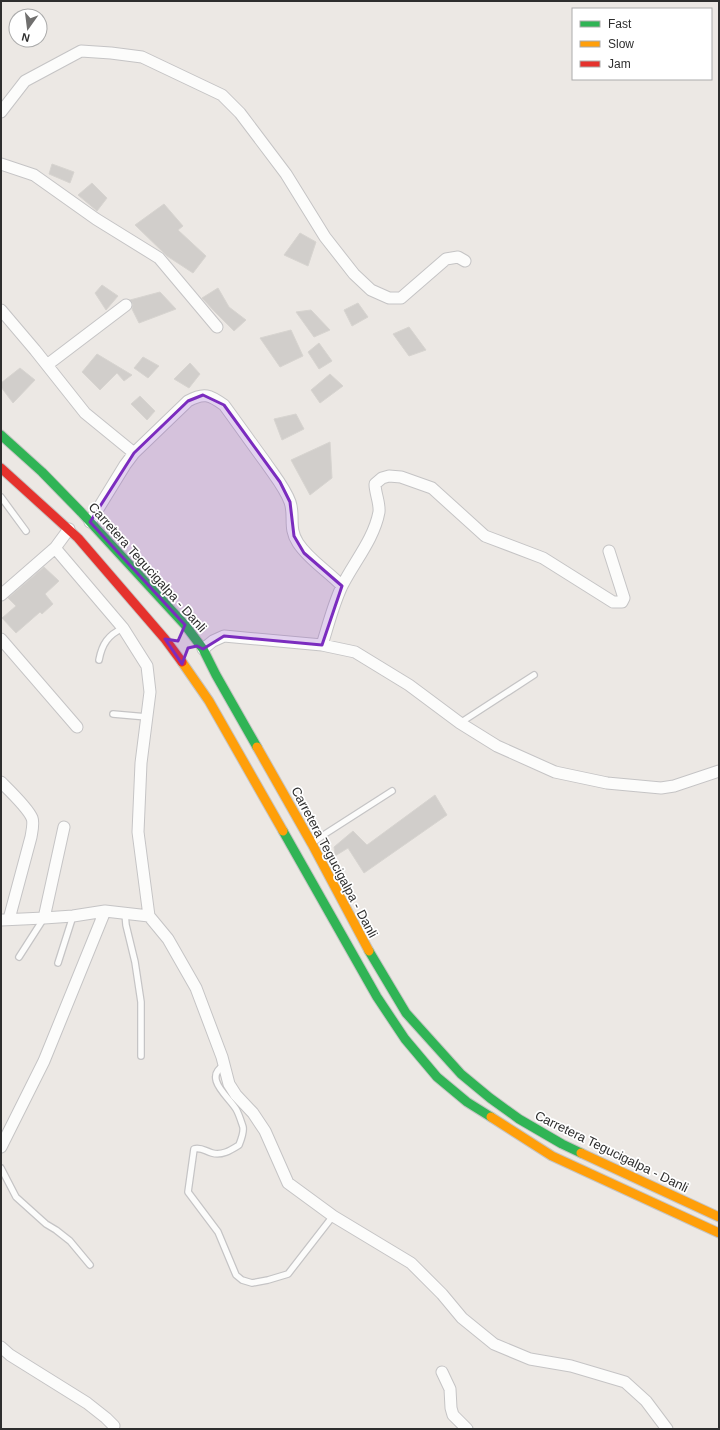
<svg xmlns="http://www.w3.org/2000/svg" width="720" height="1430" viewBox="0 0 720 1430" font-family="Arial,sans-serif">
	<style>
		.building { fill: #d1cecb; stroke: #d7d4d0 }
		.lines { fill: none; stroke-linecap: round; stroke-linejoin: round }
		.lane-casing { stroke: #c5c4c5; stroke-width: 8 }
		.street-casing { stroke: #c5c4c5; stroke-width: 13 }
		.fast-casing { stroke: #c6c5c4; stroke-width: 11 }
		.slow-casing { stroke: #c6c5c4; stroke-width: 11 }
		.jam-casing { stroke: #c6c5c4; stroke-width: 11 }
		.lane { stroke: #fcfcfb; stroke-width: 5.5 }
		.street { stroke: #fcfcfb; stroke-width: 11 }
		.fast { stroke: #30b455; stroke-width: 9 }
		.slow { stroke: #ff9f0a; stroke-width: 9 }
		.jam { stroke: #e5322d; stroke-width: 9 }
		.marked { fill: #7b2cbf; fill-opacity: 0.2; stroke: #7b2cbf; stroke-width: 3; stroke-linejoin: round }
		.labels { text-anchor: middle; stroke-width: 3.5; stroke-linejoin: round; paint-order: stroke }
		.street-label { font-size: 13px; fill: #2e2e2e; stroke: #fff }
	</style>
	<rect width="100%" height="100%" fill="#ece8e4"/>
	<path class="building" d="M52,164L74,172L70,183L49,174Z
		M92,183L107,198L97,211L78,195Z
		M164,204L183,226L178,230L206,256L193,273L167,256L135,225Z
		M300,233L316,242L308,266L284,255Z
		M102,285L118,296L106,310L95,293Z
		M218,288L229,307L246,320L234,331L215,312L202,298Z
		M160,292L176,309L139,323L132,309L133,304L130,300Z
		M358,303L368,317L352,326L344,310Z
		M311,310L330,330L314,337L296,312Z
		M409,327L426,350L409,356L393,334Z
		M291,330L303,356L280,367L260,338Z
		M319,343L332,361L319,369L308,352Z
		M97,354L132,375L124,381L117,373L100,390L82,372Z
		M143,357L159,366L148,378L134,368Z
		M190,363L200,374L189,388L174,379Z
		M20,368L35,380L13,403L1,387V383Z
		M330,374L343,386L320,403L311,390Z
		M140,396L155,411L147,420L131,404Z
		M296,414L304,429L282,440L274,419Z
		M330,442L332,478L310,495L291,460Z
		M44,567L59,581L45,594L53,604L42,614L40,612L16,633L2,618L16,606L8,598Z
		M435,795L447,815L364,873L348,848L335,856L334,847L353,831L367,845Z"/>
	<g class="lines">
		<g class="lane-casing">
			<path id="lane" d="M1,497L26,531
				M99,660C102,644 108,635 123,628
				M113,714L147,717
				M460,723L534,675
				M314,842L325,834L392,791
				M125,913L126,925L135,962L141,1002V1056
				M19,957L44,918
				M58,963L73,916
				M225,1065C202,1077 228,1096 236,1109C239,1114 241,1121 243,1127C244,1132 241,1140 239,1145C231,1150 222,1156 212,1153C205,1151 201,1147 194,1149L188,1192L218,1232L236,1275L242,1280L252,1283L268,1280L288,1274L333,1216
				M1,1168L16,1197L46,1224L56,1230L70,1241L90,1265"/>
		</g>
		<g class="street-casing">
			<path id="street" d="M1,112L25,81L81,51L111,53L142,57L222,95L240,113L286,174L325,237L354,274L371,290L389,298H401L446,259L458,257L465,261
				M1,164L34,175L96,219L159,258L217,327
				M1,310L35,350L85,413L134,453
				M47,365L126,305
				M90,522L125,465L134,453L188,401C204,392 210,395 224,405C238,424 252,444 266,463C274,475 285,488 290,502C295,516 288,528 298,543C309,560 328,571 342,586
				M55,548L123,628L147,666L150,692L141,763L138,832L149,916L168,939L196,988L222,1057L229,1084L236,1095L253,1113L265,1131L288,1183L333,1216L411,1263L442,1294L462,1318L494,1344L530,1359L571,1366L625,1382L646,1401L667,1429
				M1,595L55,548L69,529
				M1,639L77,727
				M322,645C328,626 333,605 342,586C354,562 374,539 379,512C380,503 375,493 375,484L382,478L389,476L401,477L432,488L485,536L543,558L613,602H622L624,598L609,551
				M203,649L213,641L224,636L322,645L355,652L409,685L460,723L497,746L555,772L607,783L661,788L674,786L719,771
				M1,782C9,790 28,808 32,818C34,823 32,831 31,837L9,919
				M44,918L64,827
				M1,920L44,918L73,916L105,911L149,916
				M1,1147L44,1061L105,911
				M1,1347L10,1355L87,1403L106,1418L114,1426
				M442,1372L450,1389L451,1408L453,1415L467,1429"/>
		</g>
		<g class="fast-casing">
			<path id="fast" d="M1,435L42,472L81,512L185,625L203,649L216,675L257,747
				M283,831L377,997L405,1039L437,1077L467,1102L491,1117
				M369,951L406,1013L461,1074L490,1098L519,1119L562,1144L581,1153"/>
		</g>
		<g class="slow-casing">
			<path id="slow" d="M182,662L209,701L283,831
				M257,747L312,844L369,951
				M491,1117L552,1156L719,1233
				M581,1153L719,1217"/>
		</g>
		<g class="jam-casing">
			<path id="jam" d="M1,468L78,538L165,639L182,662"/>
		</g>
		<use href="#lane" class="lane"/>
		<use href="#street" class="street"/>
		<use href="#fast" class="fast"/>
		<use href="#slow" class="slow"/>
		<use href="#jam" class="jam"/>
	</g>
	<path class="marked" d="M203,395L224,405L280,482L290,502L294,536L304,553L342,586L322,645L224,636L203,649L197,646L188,648L182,664L165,639L178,641L185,625L90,522L134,453L188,401Z"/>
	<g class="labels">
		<g class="street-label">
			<text transform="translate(148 567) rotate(48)" y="5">Carretera Tegucigalpa - Danli</text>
			<text transform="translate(335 862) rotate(62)" y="5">Carretera Tegucigalpa - Danli</text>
			<text transform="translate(612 1151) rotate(26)" y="5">Carretera Tegucigalpa - Danli</text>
		</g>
	</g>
	<rect width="720" height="1430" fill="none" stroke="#2e2e2e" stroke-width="4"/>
	<rect x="572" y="8" width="140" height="72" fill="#ffffff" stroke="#ababab"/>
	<rect x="580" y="21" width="20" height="6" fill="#30b455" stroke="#ababab"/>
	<text x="608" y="28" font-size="12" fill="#2e2e2e">Fast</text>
	<rect x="580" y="41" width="20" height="6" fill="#ff9f0a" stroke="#ababab"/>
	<text x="608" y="48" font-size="12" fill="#2e2e2e">Slow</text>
	<rect x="580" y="61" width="20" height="6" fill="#e5322d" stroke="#ababab"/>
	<text x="608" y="68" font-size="12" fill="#2e2e2e">Jam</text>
	<g transform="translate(28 28) rotate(194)"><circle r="19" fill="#ffffff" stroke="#ababab"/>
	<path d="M0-3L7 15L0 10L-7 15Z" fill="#706f6e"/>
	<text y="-6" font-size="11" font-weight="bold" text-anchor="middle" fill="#2e2e2e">N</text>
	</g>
</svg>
